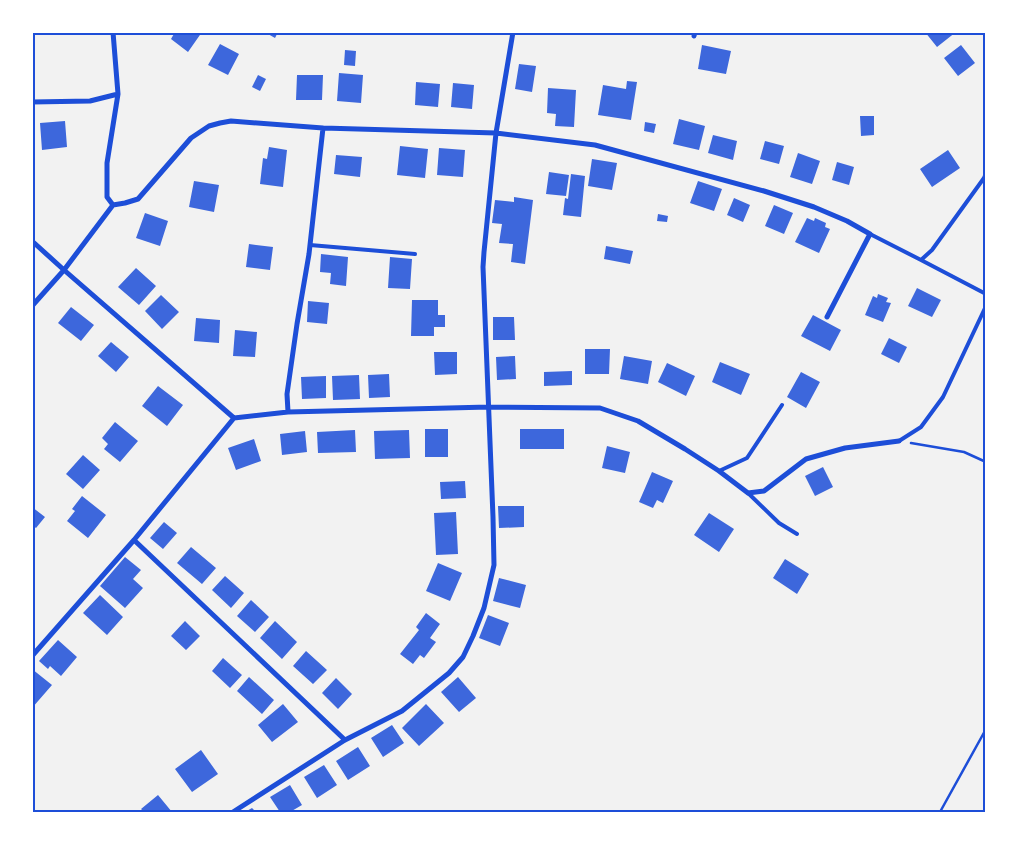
<svg xmlns="http://www.w3.org/2000/svg" width="1018" height="845" viewBox="0 0 1018 845" font-family="Overpass,sans-serif">
	<style>
		.building { fill: #3d67dc }
		.lines { fill: none; stroke-linecap: round; stroke-linejoin: round }
		.path { stroke: #1d4ed8; stroke-width: 2.5 }
		.service { stroke: #1d4ed8; stroke-width: 4 }
		.minor { stroke: #1d4ed8; stroke-width: 5 }
		.neatline { fill: none; stroke: #1d4ed8; stroke-width: 2 }
	</style>
	<rect width="100%" height="100%" fill="#f2f2f2"/>
	<path class="building" d="M175,32H202L188,52L171,39Z
		M269,32H278L275,38L268,34Z
		M925,32H956L937,47Z
		M220,44L239,54L228,75L208,65Z
		M702,45L731,51L726,74L698,69Z
		M961,45L975,63L958,76L944,58Z
		M345,50L356,51L355,66L344,65Z
		M519,64L536,66L532,92L515,89Z
		M339,73L363,75L361,103L337,101Z
		M258,75L266,79L260,91L252,87Z
		M297,75H323L322,100H296Z
		M627,81L637,82L631,120L598,115L603,85L626,89Z
		M416,82L440,84L438,107L415,105Z
		M453,83L474,85L472,109L451,107Z
		M548,88L576,90L574,127L555,126L556,114L547,113Z
		M860,116H874V135L861,136Z
		M679,119L705,126L699,150L673,144Z
		M65,121L67,147L42,150L40,123Z
		M645,122L656,124L654,133L644,131Z
		M713,135L737,141L733,160L708,153Z
		M765,141L784,146L779,164L760,159Z
		M400,146L428,149L425,178L397,175Z
		M269,147L287,150L283,187L260,184L263,158L267,159Z
		M439,148L465,150L463,177L437,175Z
		M948,150L960,168L932,187L920,169Z
		M798,153L820,161L812,184L790,177Z
		M336,155L362,157L360,177L334,174Z
		M592,159L617,163L612,190L588,186Z
		M837,162L854,167L849,185L832,180Z
		M549,172L569,175L566,196L546,194Z
		M571,174L585,176L581,217L563,215L565,198L568,199Z
		M194,181L219,185L214,212L189,207Z
		M698,181L722,189L714,211L690,203Z
		M514,197L533,200L525,264L511,262L513,244L499,243L502,224L492,223L495,200L514,202Z
		M734,198L750,205L743,222L727,215Z
		M774,205L793,213L784,234L765,226Z
		M145,213L168,221L160,246L136,238Z
		M658,214L668,216L667,222L657,221Z
		M807,218L814,221L815,218L826,223L825,227L830,229L819,253L795,242Z
		M249,244L273,247L270,270L246,267Z
		M606,246L633,251L630,264L604,259Z
		M321,254L348,257L346,286L330,284L331,273L320,272Z
		M390,257L412,259L410,289L388,288Z
		M136,268L156,286L139,305L118,287Z
		M917,288L941,300L932,317L908,306Z
		M878,294L888,298L886,302L891,303L883,322L865,315L873,296L877,298Z
		M161,295L179,312L162,329L145,311Z
		M412,300H438V315H445V327H434V336H411Z
		M308,301L329,303L327,324L307,322Z
		M71,307L94,325L81,341L58,323Z
		M813,315L841,330L830,351L801,336Z
		M493,317H514L515,340H493Z
		M196,318L220,320L219,343L194,341Z
		M235,330L257,332L255,357L233,356Z
		M889,338L907,347L899,363L881,354Z
		M111,342L129,357L116,372L98,356Z
		M585,349H610L609,374H585Z
		M434,352H457V374L435,375Z
		M515,356L516,379L497,380L496,357Z
		M624,356L652,361L648,384L620,379Z
		M720,362L750,374L741,395L712,382Z
		M667,363L695,376L686,396L658,382Z
		M572,371V385L544,386V372Z
		M801,372L820,382L806,408L787,397Z
		M389,374L390,397L369,398L368,375Z
		M359,375L360,399L333,400L332,376Z
		M326,376V398L302,399L301,377Z
		M158,386L183,405L167,426L142,406Z
		M115,422L138,441L120,462L104,449L108,444L102,438Z
		M425,429H448V457H425Z
		M520,429H564V449H520Z
		M355,430L356,452L318,453L317,432Z
		M409,430L410,458L375,459L374,431Z
		M305,431L307,452L282,455L280,434Z
		M254,439L261,461L236,470L228,448Z
		M607,446L630,452L625,473L602,468Z
		M83,455L100,470L83,489L66,474Z
		M823,467L833,487L815,496L805,476Z
		M652,472L673,481L663,503L657,500L653,508L639,502Z
		M465,481L466,498L441,499L440,482Z
		M82,496L106,515L88,538L67,521L75,511L72,509Z
		M498,506H524V527L499,528Z
		M32,507L45,517L36,528L32,525Z
		M456,512L458,554L436,555L434,513Z
		M709,513L734,529L719,552L694,535Z
		M164,522L177,533L163,549L150,538Z
		M191,547L216,568L202,584L177,563Z
		M125,557L141,570L133,579L143,588L125,608L100,586Z
		M785,559L809,574L797,594L773,578Z
		M438,563L462,573L450,601L426,591Z
		M225,576L244,593L231,608L212,590Z
		M499,578L526,585L520,608L493,601Z
		M100,595L123,617L107,635L83,613Z
		M251,600L269,617L255,632L237,616Z
		M426,613L440,624L430,638L436,642L424,658L420,655L413,664L400,654L419,630L416,627Z
		M488,615L509,623L500,646L479,638Z
		M185,621L200,636L186,650L171,636Z
		M275,621L297,642L282,659L260,638Z
		M58,640L77,657L61,676L50,666L48,669L39,661Z
		M306,651L327,670L313,684L293,666Z
		M223,658L242,675L230,688L212,671Z
		M32,669L52,685L32,708Z
		M249,677L274,700L262,714L237,691Z
		M458,677L476,698L459,712L441,692Z
		M336,678L352,694L338,709L322,693Z
		M283,704L298,722L272,742L258,725Z
		M426,704L444,723L419,746L402,728Z
		M392,725L404,743L383,757L371,738Z
		M358,747L370,766L348,780L336,761Z
		M201,750L218,774L192,792L175,769Z
		M324,765L337,785L317,798L304,777Z
		M290,785L302,805L290,812H280L270,797Z
		M158,795L172,812H144L141,809Z
		M252,808L256,812H245Z"/>
	<g class="lines">
		<path class="path" d="M911,443L964,452L986,462
			M940,812L986,729"/>
		<path class="service" d="M870,234L921,260L932,250L984,178L986,173
			M310,245L415,254
			M921,260L986,294
			M899,441L921,427L943,397L986,306
			M719,471L747,458L782,405
			M748,493L779,523L797,534"/>
		<path class="minor" d="M694,36L695,32
			M32,102L90,101L118,94
			M113,205L125,203L138,199L191,138L209,126L220,123L231,121L323,128L496,133L595,145L764,191L814,207L847,221L870,234L827,317
			M32,241L64,270L234,418
			M32,306L64,270L113,205L107,197V163L118,94L113,32
			M288,412L287,394L297,324L309,254L323,128
			M234,418L288,412L489,407L600,408L638,421L685,449L719,471L748,493L764,491L806,459L845,448L899,441
			M134,540L345,740
			M32,656L134,540L234,418
			M233,812L345,740L402,711L449,673L463,657L473,636L484,608L494,565L493,517L483,267L484,252L496,133L513,32"/>
	</g>
	<rect width="1018" height="845" fill="none" stroke="#ffffff" stroke-width="68"/>
	<rect x="34" y="34" width="950" height="777" class="neatline"/>
</svg>
